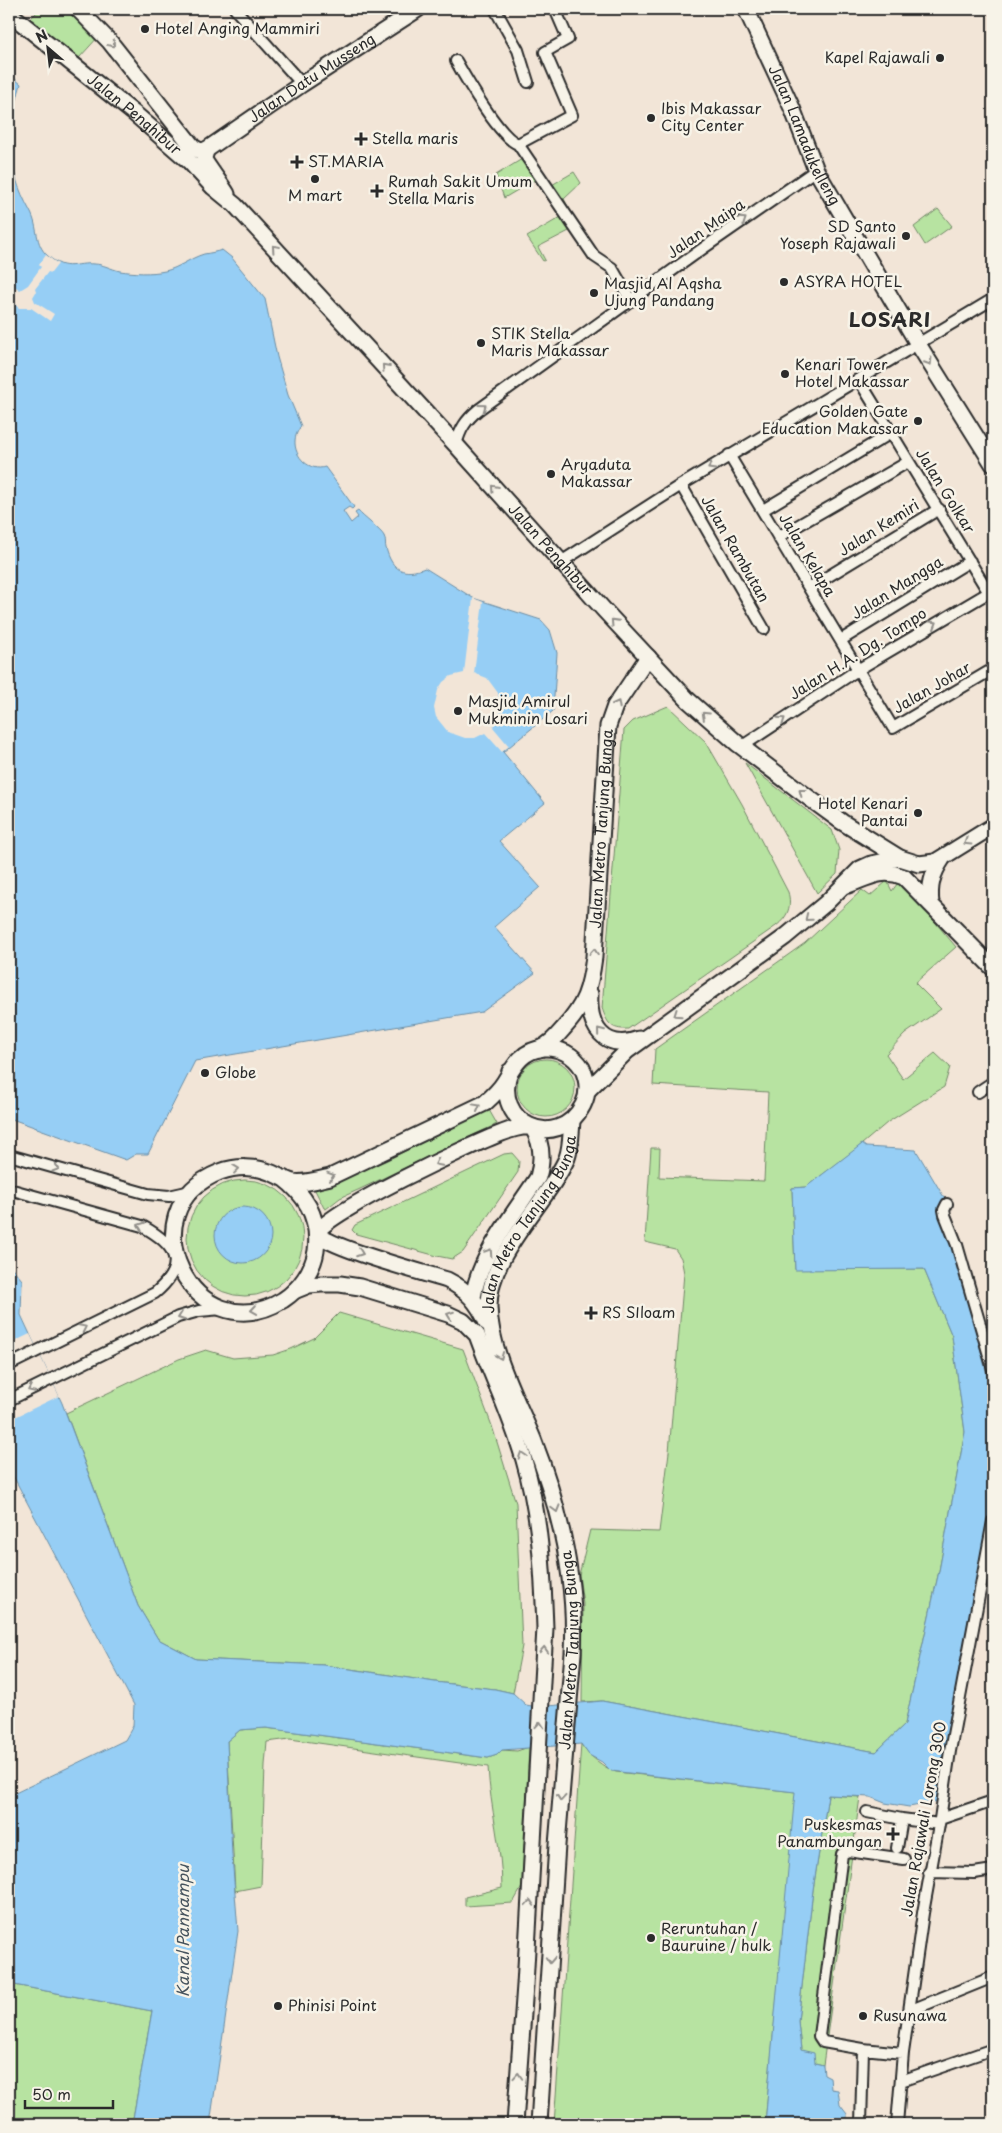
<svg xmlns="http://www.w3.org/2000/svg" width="1002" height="2133" viewBox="0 0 1002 2133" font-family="'Playpen Sans',sans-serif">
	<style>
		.green { fill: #b7e3a1; stroke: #718766 }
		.water { fill: #96cef5; stroke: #6b8da4 }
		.pier { fill: #f2e5d7 }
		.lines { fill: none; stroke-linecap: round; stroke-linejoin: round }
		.street-casing { stroke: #2b2b2b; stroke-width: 14 }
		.secondary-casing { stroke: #2b2b2b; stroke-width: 19 }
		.street { stroke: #f7f3e8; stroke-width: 10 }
		.secondary { stroke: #f7f3e8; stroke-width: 15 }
		.oneway { stroke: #918f8a }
		.poi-dot { fill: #2b2b2b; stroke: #f7f3e8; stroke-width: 2 }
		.labels { text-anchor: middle; stroke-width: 5; stroke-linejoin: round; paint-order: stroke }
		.poi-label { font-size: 15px; fill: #2b2b2b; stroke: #f7f3e8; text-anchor: start }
		.street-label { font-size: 15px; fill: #2b2b2b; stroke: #f7f3e8 }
		.water-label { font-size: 16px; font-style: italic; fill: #46545e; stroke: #f7f3e8 }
		.district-label { font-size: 20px; font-weight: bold; letter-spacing: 1px; fill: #2b2b2b; stroke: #f7f3e8 }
	</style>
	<rect width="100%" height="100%" fill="#f2e5d7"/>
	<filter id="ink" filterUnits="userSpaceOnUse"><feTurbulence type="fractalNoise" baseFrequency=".02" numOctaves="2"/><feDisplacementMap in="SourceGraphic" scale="10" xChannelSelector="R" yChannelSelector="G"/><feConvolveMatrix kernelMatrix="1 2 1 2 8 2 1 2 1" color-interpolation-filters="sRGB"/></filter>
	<g filter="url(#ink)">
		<path class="green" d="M40,9H72L99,36L79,58L30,19Z
			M522,159L538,178L504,198L496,175Z
			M574,172L581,183L564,199L569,208L565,209L550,186Z
			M938,209L952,226L925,245L914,227Z
			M561,217L571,230L538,247L545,260L543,261L527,237Z
			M668,706L706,742L742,804L788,892C792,906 788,917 776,926L628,1029C611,1030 607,1023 602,1008L624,730L633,721Z
			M745,763L832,830L839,850L837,874L817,893Z
			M900,880L956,947L915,983L941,1009L905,1034L886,1054L903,1079L935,1053L950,1067L944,1087L888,1122L855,1150L806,1187L792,1188L795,1269H924L952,1336L965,1432L939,1571L905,1724L876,1752L602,1701L582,1702L583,1604L579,1575L590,1530L659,1532L669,1452L684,1273L681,1258L675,1249L645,1242L651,1148H660L659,1177L764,1181L768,1092L653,1085L655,1049L805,943L862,890L870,896L887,881L892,891Z
			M517 1088a29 29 0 1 1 58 0a29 29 0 1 1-58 0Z
			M489,1110L497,1124L358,1190L340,1198L326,1209L324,1208L315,1190L385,1161Z
			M512,1153L519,1161L518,1172L463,1252L452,1259L437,1256L356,1234L352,1230L355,1225L504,1154Z
			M187 1238a58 58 0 1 1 116 0a58 58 0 1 1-116 0Z
			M339,1313L463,1349L492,1426L516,1503L522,1646L513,1693L495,1689L435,1682L324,1665L196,1659L158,1639L138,1606L66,1413L179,1359L206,1350L233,1358L273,1355L291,1349L314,1338Z
			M266,1728L488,1758L497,1755L502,1750L517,1751L529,1747L522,1887L513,1903L465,1906V1897L502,1888C502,1848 490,1808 488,1767L290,1739L267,1742L265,1765L261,1886L235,1891L227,1741L240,1730Z
			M581,1744C586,1754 606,1769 616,1772L796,1792L765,2124H554Z
			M828,1795L860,1797L823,2065L815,2063L801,2050L798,2021L813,1890Z
			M9,1984L152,2011L132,2124H9Z"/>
		<path class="water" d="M9,74L21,84C7,132 5,166 30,211C39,227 34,244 48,256C67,273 75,262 94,264C103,264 111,269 120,271C134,273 151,274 165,271C179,268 190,258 204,254C210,253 216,252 222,250L232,258L265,299L277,357L288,395L301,426C298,430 295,436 295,441C294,457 310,472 325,467L354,507L352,509L349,507L343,511L351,523L358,517L355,513L358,511C363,517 382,531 384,536C386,539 385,545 386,548C392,571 404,576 425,568L473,598L541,620L550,630L557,653L553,711L503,752L545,803L499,841L540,887L494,927L535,973L482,1012L195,1061L148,1154H136L126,1160L9,1118Z
			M862,1144L866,1147L916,1150L945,1199L942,1211L953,1243L993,1398V1498L936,1802L909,1807L885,1803L870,1797L828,1795L813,1890L798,2021L801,2050L814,2053L815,2063L823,2065L824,2074L830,2077L831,2089L838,2090L840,2105L847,2114V2119L842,2124H765L795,1792L611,1771L602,1762L589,1755L581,1744L502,1750L497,1755L488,1758L266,1728L240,1730L227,1741L232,1855L238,1931L210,2124H132L152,2011L9,1984V1796L125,1740L133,1726L134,1705L9,1468V1264L22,1280L21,1315L62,1403L138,1606L158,1639L196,1659L324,1665L435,1682L495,1689L513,1693L526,1705L537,1707L602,1701L876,1752L905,1724L939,1571L965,1432L952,1336L924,1269L795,1270L792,1188L806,1187Z
			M215 1235a28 28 0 1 1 56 0a28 28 0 1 1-56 0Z"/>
		<path class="pier" d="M46,255L58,264L51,273L48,272L35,289L36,292L33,297L35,302L54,314L50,321L31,308H19L14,304L12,295L9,292V282L20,290L28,285L41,267L39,265Z
			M473,598L483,602L474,673L487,678L498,693L500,712L493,727L509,746L502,752L485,733L475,738H465L448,732L436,717L434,708L438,690L443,682L451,676L464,673Z
			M30,1334L59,1396L9,1420V1344Z"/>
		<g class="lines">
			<g class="street-casing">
				<path id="street" d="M235,9L302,84
					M495,9L518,50L528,82
					M555,9L568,39L545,52L572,115L518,144L594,256L612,268L631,301
					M456,61C466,79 500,138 518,144
					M859,380L989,593
					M456,445C460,429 466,420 478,410L705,247L816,170
					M729,455L893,728L993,669
					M681,485L764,629
					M763,510L891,433
					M778,537L908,462
					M561,562L681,485L993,299
					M809,588L939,509
					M841,640L970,561
					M741,747L859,669L993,590
					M978,1092L993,1082
					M9,1155L148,1194L169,1196L191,1191
					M9,1189L142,1226C177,1245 188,1265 155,1293L9,1365
					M947,1204L944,1210L945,1215L957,1245L993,1369
					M9,1400L178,1317L199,1311L222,1309
					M867,1812L902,1819L897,1848
					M902,1819L939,1824
					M940,1819L993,1801
					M929,1872L974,1873L993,1870
					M909,2011L993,1977
					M903,2053L863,2049L823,2042L819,2036L842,1854L848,1851L904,1859
					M901,2081L993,2049
					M861,2124L863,2049
					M897,2124L903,2053L923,1913L940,1819L950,1751L993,1521"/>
			</g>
			<g class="secondary-casing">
				<g id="secondary">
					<path d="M78,9L110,42L193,147L200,151L206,150"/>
					<path id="s1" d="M746,9L792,108L816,170L918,344L993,464"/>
					<path id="s2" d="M9,13L135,114L189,161L213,187L235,205L456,445L605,611L688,700L738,744L809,798L842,822L900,858L919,864L935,862L993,826"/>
					<path id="s3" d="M206,150L302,84L418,9"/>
					<path d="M206,150C206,152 204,157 204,159C205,163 223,187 227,194"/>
					<path d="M848,885C869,877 882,868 904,877L993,968"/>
					<path d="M931,904C929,886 932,874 942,859"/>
					<path d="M590,994C588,1026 604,1052 639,1039"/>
					<path id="s4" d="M539,1049C549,1045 556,1037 563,1029C585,1005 590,989 594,957L608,726L615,706L648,657"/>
					<path d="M587,1091L627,1051L785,937L826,903L860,869L871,864L900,858"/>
					<path d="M283,1178C307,1196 320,1220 316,1251C313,1270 300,1289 283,1300C194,1354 123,1210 220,1172C236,1166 255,1166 272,1173C279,1176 285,1180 293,1182C305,1184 318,1180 330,1177L485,1103C493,1096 500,1089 505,1081C515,1064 523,1050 544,1048C559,1047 574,1055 582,1068C588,1080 589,1093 583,1105C557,1154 491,1123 510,1071"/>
					<path d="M294,1291L309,1285L321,1284H340L360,1287L448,1314L463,1321L477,1335C492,1377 512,1417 524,1460C540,1515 543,1571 545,1628L525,1985L515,2124"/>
					<path d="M473,1297C480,1254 514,1214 538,1177C543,1160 542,1142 532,1127C522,1126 512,1129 502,1133C474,1143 326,1212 317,1233C327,1247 425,1273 447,1280C467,1290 478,1302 487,1323"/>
					<path id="s5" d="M539,2124L557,1845L573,1653C577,1580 560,1508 533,1439C516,1398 490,1351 489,1307C488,1254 546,1205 567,1158C571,1147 571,1132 572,1121"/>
				</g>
			</g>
			<use href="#street" class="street"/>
			<use href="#secondary" class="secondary"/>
		</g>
		<defs><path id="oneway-chevron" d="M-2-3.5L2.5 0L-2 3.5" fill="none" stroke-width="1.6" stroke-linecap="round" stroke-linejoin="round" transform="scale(1.25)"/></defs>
		<g class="oneway">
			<use href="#oneway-chevron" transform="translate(112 44) rotate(50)"/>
			<use href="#oneway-chevron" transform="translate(743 220) rotate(-34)"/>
			<use href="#oneway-chevron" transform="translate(275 248) rotate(-132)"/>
			<use href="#oneway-chevron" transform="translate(929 362) rotate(58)"/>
			<use href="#oneway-chevron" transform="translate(385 367) rotate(-132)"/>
			<use href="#oneway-chevron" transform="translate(483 407) rotate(-36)"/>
			<use href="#oneway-chevron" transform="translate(711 467) rotate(149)"/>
			<use href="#oneway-chevron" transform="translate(494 488) rotate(-132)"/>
			<use href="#oneway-chevron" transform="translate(614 622) rotate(-133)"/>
			<use href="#oneway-chevron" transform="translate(934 624) rotate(-30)"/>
			<use href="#oneway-chevron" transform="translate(617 704) rotate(-62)"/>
			<use href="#oneway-chevron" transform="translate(705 715) rotate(-137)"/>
			<use href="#oneway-chevron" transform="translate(782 720) rotate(-34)"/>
			<use href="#oneway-chevron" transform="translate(802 792) rotate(-143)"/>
			<use href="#oneway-chevron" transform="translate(967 842) rotate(148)"/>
			<use href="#oneway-chevron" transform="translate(808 918) rotate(141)"/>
			<use href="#oneway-chevron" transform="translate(594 952) rotate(-86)"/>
			<use href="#oneway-chevron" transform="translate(677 1014) rotate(145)"/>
			<use href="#oneway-chevron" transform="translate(600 1031) rotate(-129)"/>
			<use href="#oneway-chevron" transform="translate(477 1107) rotate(-29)"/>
			<use href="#oneway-chevron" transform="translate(438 1163) rotate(154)"/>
			<use href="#oneway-chevron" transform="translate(56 1168) rotate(16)"/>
			<use href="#oneway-chevron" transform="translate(236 1169) rotate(-7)"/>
			<use href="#oneway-chevron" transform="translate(331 1176) rotate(-18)"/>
			<use href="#oneway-chevron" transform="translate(141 1226) rotate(-159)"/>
			<use href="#oneway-chevron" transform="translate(489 1252) rotate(-57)"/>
			<use href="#oneway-chevron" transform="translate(360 1253) rotate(20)"/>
			<use href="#oneway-chevron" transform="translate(254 1310) rotate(172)"/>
			<use href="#oneway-chevron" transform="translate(450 1315) rotate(-159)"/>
			<use href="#oneway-chevron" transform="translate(181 1317) rotate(160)"/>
			<use href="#oneway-chevron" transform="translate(83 1328) rotate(-26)"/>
			<use href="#oneway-chevron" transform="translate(500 1356) rotate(68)"/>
			<use href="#oneway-chevron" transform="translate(31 1389) rotate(154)"/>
			<use href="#oneway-chevron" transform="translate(522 1455) rotate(-108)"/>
			<use href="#oneway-chevron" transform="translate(556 1509) rotate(74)"/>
			<use href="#oneway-chevron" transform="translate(544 1650) rotate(-87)"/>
			<use href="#oneway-chevron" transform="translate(540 1725) rotate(-86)"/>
			<use href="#oneway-chevron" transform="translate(561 1798) rotate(95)"/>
			<use href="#oneway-chevron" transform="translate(530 1903) rotate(-86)"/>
			<use href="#oneway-chevron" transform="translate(550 1960) rotate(93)"/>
			<use href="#oneway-chevron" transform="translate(518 2076) rotate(-86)"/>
		</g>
	</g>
	<g class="poi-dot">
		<circle cx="145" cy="29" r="5"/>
		<circle cx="940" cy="58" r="5"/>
		<circle cx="651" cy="118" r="5"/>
		<path d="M358.5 131.5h5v5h5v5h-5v5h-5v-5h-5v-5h5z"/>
		<path d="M294.5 154.5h5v5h5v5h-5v5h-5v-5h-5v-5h5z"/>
		<circle cx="315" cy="179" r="5"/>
		<path d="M374.5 183.5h5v5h5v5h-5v5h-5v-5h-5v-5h5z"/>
		<circle cx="906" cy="236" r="5"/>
		<circle cx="784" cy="282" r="5"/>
		<circle cx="594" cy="293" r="5"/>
		<circle cx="481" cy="343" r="5"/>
		<circle cx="785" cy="374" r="5"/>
		<circle cx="918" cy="421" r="5"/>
		<circle cx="551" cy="474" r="5"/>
		<circle cx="458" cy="711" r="5"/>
		<circle cx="918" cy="813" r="5"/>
		<circle cx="205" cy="1073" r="5"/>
		<path d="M588.5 1305.5h5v5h5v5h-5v5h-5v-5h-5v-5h5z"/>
		<path d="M890.5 1826.5h5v5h5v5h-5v5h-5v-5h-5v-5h5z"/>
		<circle cx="651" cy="1938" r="5"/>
		<circle cx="278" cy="2006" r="5"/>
		<circle cx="863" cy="2016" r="5"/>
	</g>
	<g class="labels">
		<g class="poi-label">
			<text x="155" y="34">Hotel Anging Mammiri</text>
			<text x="930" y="63" text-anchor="end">Kapel Rajawali</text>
			<text x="661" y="114">Ibis Makassar<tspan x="661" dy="17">City Center</tspan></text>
			<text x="372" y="144">Stella maris</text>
			<text x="308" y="167">ST.MARIA</text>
			<text x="388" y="187">Rumah Sakit Umum<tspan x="388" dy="17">Stella Maris</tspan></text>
			<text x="315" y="201" text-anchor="middle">M mart</text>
			<text x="896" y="232" text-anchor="end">SD Santo<tspan x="896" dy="17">Yoseph Rajawali</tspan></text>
			<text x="794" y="287">ASYRA HOTEL</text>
			<text x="604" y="289">Masjid Al Aqsha<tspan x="604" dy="17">Ujung Pandang</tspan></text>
			<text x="491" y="339">STIK Stella<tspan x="491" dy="17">Maris Makassar</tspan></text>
			<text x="795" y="370">Kenari Tower<tspan x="795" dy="17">Hotel Makassar</tspan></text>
			<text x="908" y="417" text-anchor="end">Golden Gate<tspan x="908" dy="17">Education Makassar</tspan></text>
			<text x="561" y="470">Aryaduta<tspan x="561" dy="17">Makassar</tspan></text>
			<text x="468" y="707">Masjid Amirul<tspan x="468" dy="17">Mukminin Losari</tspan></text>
			<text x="908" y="809" text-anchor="end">Hotel Kenari<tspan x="908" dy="17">Pantai</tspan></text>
			<text x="215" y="1078">Globe</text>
			<text x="602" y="1318">RS SIloam</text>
			<text x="882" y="1830" text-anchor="end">Puskesmas<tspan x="882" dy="17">Panambungan</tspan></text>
			<text x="661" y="1934">Reruntuhan /<tspan x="661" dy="17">Bauruine / hulk</tspan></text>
			<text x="288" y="2011">Phinisi Point</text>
			<text x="873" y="2021">Rusunawa</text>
		</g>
		<g class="street-label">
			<text dy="5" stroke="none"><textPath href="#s3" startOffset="128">Jalan Datu Musseng</textPath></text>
			<text dy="5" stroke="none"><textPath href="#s2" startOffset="161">Jalan Penghibur</textPath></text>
			<text dy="5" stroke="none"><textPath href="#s1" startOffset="139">Jalan Lamadukelleng</textPath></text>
			<text transform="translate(706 229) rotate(-35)" y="5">Jalan Maipa</text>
			<text transform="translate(945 491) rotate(58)" y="5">Jalan Golkar</text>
			<text transform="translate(879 528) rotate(-32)" y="5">Jalan Kemiri</text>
			<text dy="5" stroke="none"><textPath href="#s2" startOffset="764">Jalan Penghibur</textPath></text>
			<text transform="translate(735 549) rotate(60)" y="5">Jalan Rambutan</text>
			<text transform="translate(807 555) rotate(59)" y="5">Jalan Kelapa</text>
			<text transform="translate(897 588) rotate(-32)" y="5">Jalan Mangga</text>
			<text transform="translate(858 654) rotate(-32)" y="5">Jalan H.A. Dg. Tompo</text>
			<text transform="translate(932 688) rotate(-30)" y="5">Jalan Johar</text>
			<text dy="5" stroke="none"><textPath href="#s4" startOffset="240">Jalan Metro Tanjung Bunga</textPath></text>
			<text dy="5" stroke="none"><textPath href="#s5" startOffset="925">Jalan Metro Tanjung Bunga</textPath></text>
			<text dy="5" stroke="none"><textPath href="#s5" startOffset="475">Jalan Metro Tanjung Bunga</textPath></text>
			<text transform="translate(924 1819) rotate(-80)" y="5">Jalan Rajawali Lorong 300</text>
		</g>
		<g class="water-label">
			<text transform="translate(183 1931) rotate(-90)" y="6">Kanal Pannampu</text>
		</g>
		<g class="district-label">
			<text x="890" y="327">LOSARI</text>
		</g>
	</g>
	<rect width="1002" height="2133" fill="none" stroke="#f7f3e8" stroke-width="30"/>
	<rect x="15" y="15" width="972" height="2103" fill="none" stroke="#2b2b2b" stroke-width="2" filter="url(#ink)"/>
	<g transform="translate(48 48) rotate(332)" stroke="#f7f3e8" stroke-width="4" paint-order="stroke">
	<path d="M0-4L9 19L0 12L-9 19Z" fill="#2b2b2b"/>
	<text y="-8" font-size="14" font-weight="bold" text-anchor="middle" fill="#2b2b2b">N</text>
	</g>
	<path d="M25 2100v8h88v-8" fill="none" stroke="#2b2b2b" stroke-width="2.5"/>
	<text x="32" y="2100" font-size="15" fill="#2b2b2b" stroke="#f7f3e8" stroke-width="4" paint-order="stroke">50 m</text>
</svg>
